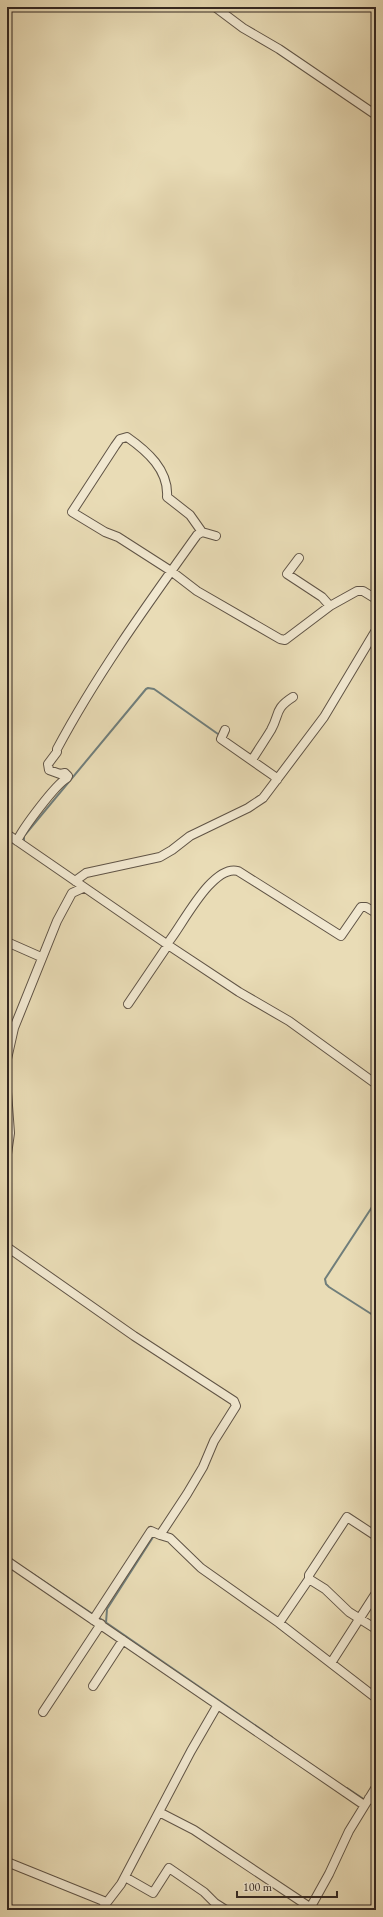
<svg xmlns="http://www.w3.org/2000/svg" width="383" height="1917" viewBox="0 0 383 1917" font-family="'EB Garamond',serif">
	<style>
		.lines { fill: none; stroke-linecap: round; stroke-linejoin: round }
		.stream { stroke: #707e7b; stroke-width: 2 }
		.street-casing { stroke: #605446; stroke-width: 10 }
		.street { stroke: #f1e8d0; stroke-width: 8 }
	</style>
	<rect width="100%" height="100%" fill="#e9dcb6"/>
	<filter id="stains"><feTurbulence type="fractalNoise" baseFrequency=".005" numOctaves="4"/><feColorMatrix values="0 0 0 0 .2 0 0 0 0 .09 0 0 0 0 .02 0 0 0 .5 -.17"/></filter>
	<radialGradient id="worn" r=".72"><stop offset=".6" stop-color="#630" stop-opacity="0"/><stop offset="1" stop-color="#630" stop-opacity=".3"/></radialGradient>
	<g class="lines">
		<path class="stream" d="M24,842V836L29,830L146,689L148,688L154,689L218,734
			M376,1201L325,1279L326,1284L329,1287L376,1317
			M30,1572L94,1615
			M98,1617L272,1737
			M106,1623L107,1609L155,1534
			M347,1788L365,1800
			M369,1802L376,1807"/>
		<g class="street-casing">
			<path id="street" d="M215,7L243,28L279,49L376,115
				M202,532L190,515L167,497C169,470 147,451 127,437L120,439L115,446L72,512L105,532L118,537L171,571L197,591L280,639L285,640L330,606L357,591H363L376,599
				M299,558L287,574L322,597L330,606
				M225,730L221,739L274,776L277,780
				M252,760C258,750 265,740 271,730C280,714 274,709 293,697
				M7,834L168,945L239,992L289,1021L376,1084
				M17,841C23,828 55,785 67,778L68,776L65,773L60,774L49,770L48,764L57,752V749C97,674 147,605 197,535L202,532L216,536
				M75,881L86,873L160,857L172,850L190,836L248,808L263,798L324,717L376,630
				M7,895V902
				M170,940C184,922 213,864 238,871L341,936L361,907H366L376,913
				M7,942L41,957
				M128,1004L168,945
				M7,1059L14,1028L57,921L72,893L83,888
				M7,1092L10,1133L7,1154
				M7,1247L134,1336L234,1401L236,1406L214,1441L203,1467L187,1494L160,1535L151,1531L93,1620
				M160,1535L170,1538L201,1568L279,1623L376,1698
				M7,1561L364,1805
				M309,1579V1575L347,1517L376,1536
				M279,1623L309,1579L325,1589L349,1612L376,1629
				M331,1663L376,1593
				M93,1686L123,1640
				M43,1712L101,1624
				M369,1798L376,1802
				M159,1812L194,1830L311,1908
				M7,1862L106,1902
				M125,1877L153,1893L169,1868L204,1892L215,1903L226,1910
				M7,1908L12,1910
				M373,1909L374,1910
				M101,1910L121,1884L191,1751L217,1706
				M309,1910L329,1874L349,1831L376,1787"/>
		</g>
		<use href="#street" class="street"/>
	</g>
	<rect width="383" height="1917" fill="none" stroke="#e9dcb6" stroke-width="24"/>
	<rect x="8" y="8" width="367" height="1901" fill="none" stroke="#322621" stroke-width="2"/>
	<rect x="12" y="12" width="359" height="1893" fill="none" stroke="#322621"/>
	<path d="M237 1891v6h100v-6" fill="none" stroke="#322621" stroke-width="2"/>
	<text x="243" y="1891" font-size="12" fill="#322621" stroke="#f1e8d0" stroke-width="3" paint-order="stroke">100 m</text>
	<rect width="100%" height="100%" filter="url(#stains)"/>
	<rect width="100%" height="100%" fill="url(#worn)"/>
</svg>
